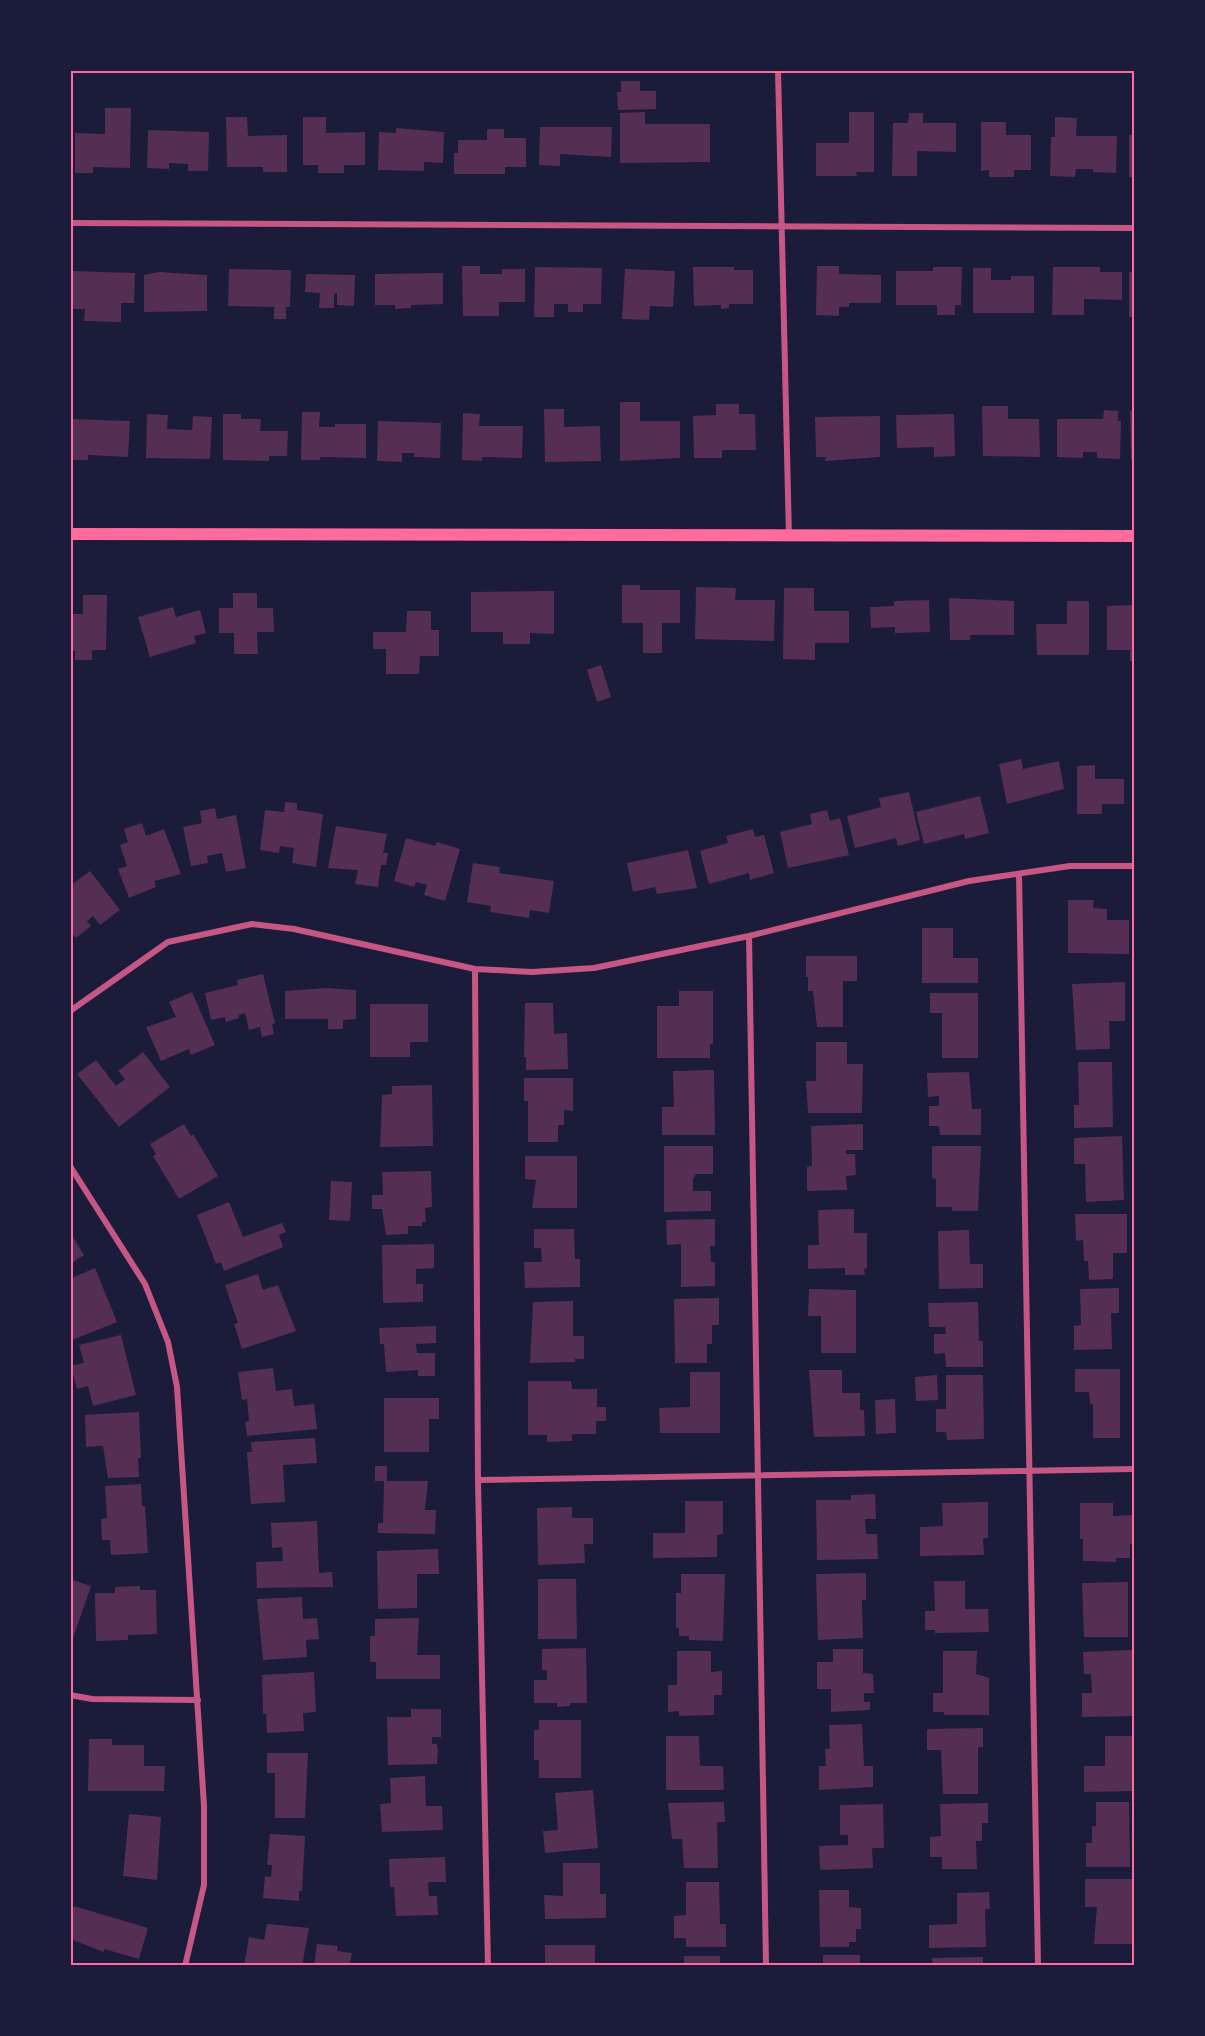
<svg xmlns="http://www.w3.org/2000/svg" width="1205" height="2036" viewBox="0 0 1205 2036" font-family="Helvetica,sans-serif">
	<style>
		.building { fill: #542f53 }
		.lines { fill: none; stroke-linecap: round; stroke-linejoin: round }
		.minor { stroke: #c65784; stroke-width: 6 }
		.secondary { stroke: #ff6b9d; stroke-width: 12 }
		.neatline { fill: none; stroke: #ff6b9d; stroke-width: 2 }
	</style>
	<rect width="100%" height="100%" fill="#1b1b3a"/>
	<path class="building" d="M621,81H640V91H656V109L618,110L617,92H621Z
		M105,108H131L130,168L93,167V173H75V133L105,134Z
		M645,112V124H710V162L620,163V113Z
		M849,112H874V172H856L857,176H816V143H849Z
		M909,113H923V123H956V152L917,151V176H892L893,123H908Z
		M226,117H247L248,136L287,135V172H263V167H227Z
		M303,117H326V133L365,132V165H344V173H318V165H303Z
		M1055,117L1077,118L1076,136H1117L1116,173L1093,172V169H1076L1075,177L1050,176L1051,137H1055Z
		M981,122H1006V135H1031V170H1014V177H989V170L981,171Z
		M540,127H612L611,157L560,154V166L539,165Z
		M396,128L444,132L443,163L424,162V171L378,170L379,132L396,133Z
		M487,129H504V138H526V167H505V174H454V153H458V140H487Z
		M148,130L209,132L208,171H188V164L169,163V169L147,168Z
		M1129,135H1134V177H1129Z
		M462,266H480V274H502V269H525V302H499V316H463Z
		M817,266H839V274L881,275V303H849V307H839V316L816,315Z
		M535,267L602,268L601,304H583V312H568V304H554V317H534Z
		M693,267H734V270H753V304H729V308L721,309V305L694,306Z
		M933,267H962L961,305H955V315H937V305H896V271H933Z
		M1053,267H1100V272H1122V300L1084,299V315H1052Z
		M973,268H991V280H1011V276H1034V313H973Z
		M229,269L291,270L290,307H286V319H274V307L228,306Z
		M625,269L675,271L673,307L650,306L649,320L622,319Z
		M72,271L135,273L134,303H121V322L84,321L85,309H71Z
		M159,272L207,275V311L144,312V275Z
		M1129,272H1134V317H1129Z
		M443,273V304L411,305V308L395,309V305H375V274Z
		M306,274L355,275L354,306L337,305V293L334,294V308H319L320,293L305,292Z
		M620,402H640V421H680V458L620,461Z
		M716,404H739V414H755L756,450H722V458H694L693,416L716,415Z
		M982,406H1008V419H1039L1040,457L983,456Z
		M544,409H564V427L600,426L601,461L545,462Z
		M1104,410L1118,411V421H1121L1120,459L1097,458V452H1083V458L1057,457V419H1103Z
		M1130,411H1134V459H1131Z
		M302,412H320L319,427H335V424H366V458L320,457V460H301Z
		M463,413L480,414L479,426H523L522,458L482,457V461L462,460Z
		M147,414L168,415L167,429L192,430L193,416L212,417L210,459L146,458Z
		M223,414H241V419H261L260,431H288L287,456H269V461L223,460Z
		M954,414L955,456L934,457V447L897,448L896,415Z
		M880,416V457L825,461L826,457H816L815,417Z
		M71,419L130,421L128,457L88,455V460H70Z
		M378,421L441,423L440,458L414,457V453H402V462L377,461Z
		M622,585H640V590H680V623H662V653H643V623H622Z
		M696,587L736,588L735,600H775L774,641L695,639Z
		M784,588H814V611H849V643H815V660L783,659Z
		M554,591V634L530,633V644H503V632H471V592Z
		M233,593H257V608H273L274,632H257L258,654H234V633H219V608H233Z
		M83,595H107L106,650H92V660H75V651H70V614H83Z
		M949,598L1014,601V635H970V640H950Z
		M929,600L930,632L895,633V627L871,628L870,607L894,606V601Z
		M1067,601H1089V655H1037L1036,624H1067Z
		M1134,605V661H1130V650H1107V606Z
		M173,607L176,617L200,610L206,633L194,636L196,643L150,657L138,617Z
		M407,611H431V630H439V656H420L419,674H386V649H373V632H406Z
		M601,665L611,697L597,702L587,670Z
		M1021,759L1023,769L1059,761L1064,789L1007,804L999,764Z
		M1095,765V779H1124V804H1102V814H1077V766Z
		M909,792L920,840L898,846L896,838L855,848L847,816L881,807L879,798Z
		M980,796L989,833L965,839L964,834L924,844L916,812Z
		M285,802L297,803V810L323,814L316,867L292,863L294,848L280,846L279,853L260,850L265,810L284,812Z
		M215,808L217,819L236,815L246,868L226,872L222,853L207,856L208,863L191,866L183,827L202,823L200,811Z
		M827,810L830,821L840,818L849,855L788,868L780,832L812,824L810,814Z
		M142,823L146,836L164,829L181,874L154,881L156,887L129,898L118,869L127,866L120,845L128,842L124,829Z
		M336,826L387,834L383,853H388L386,865H381L378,887L355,884L358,870L328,868Z
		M753,829L755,837L764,835L774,873L750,880L749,873L709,884L700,851L728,843L726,836Z
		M406,838L435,846L437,842L460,849L445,901L424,895L427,885L416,882L414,887L394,881Z
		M688,850L697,888L657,894L655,887L633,892L627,863Z
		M473,863L500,867L499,873L554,881L549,913L530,910L529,918L490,912L491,906L467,902Z
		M90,871L120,910L100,925L93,916L87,921L91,926L76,938L70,931V886Z
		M1068,900H1094L1093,908L1107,909V920H1129V954L1068,953Z
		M922,928H953V958H978V983H922Z
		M806,956H857V981H843V1027H817L813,991H808V977H806Z
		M263,974L275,1023L272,1024L274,1034L262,1037L260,1027L249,1030L245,1013L239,1015V1018L226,1022L225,1017L211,1020L205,993L238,985L237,980Z
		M1125,982V1021H1109L1110,1049L1076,1050L1072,984Z
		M326,988L356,990V1019L343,1020V1029H328V1019H285V991Z
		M679,991H713V1044H710V1058H657V1006H679Z
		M192,992L215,1045L191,1055L189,1049L161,1061L146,1027L176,1017L169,1002Z
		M930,993H978V1058H942V1013H930Z
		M525,1003H553L554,1034L567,1033L568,1069L526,1070V1057H524Z
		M370,1004H428V1042H410V1057H370Z
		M816,1042H847V1064H863L862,1113H808L806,1081H816Z
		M143,1052L170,1087L119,1127L77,1074L96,1060L116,1086L125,1079L118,1071Z
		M1078,1062H1112L1113,1127L1074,1128V1105H1079Z
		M714,1070L715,1135H662V1107H674L673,1071Z
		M969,1072L972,1109H981V1135H940L939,1126H929V1106H939V1096L928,1097L927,1073Z
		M524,1078H573V1111L564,1110V1125H558V1142H528V1101H524Z
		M432,1085L433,1146L380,1147L382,1095L392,1094V1086Z
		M184,1124L191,1136L193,1134L218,1176L179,1199L153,1156L156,1154L150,1144Z
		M863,1124V1150H846V1154H855L856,1175L846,1176L847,1190L807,1191V1167L812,1166L811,1126Z
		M1122,1136L1124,1200L1086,1202L1085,1164H1074V1138Z
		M664,1146H713V1174H696L693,1179V1191H711V1211L664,1212Z
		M932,1146H981L978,1211H952V1207H936V1179L932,1178Z
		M525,1156H577V1208H532L536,1180L525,1179Z
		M431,1171L432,1207L425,1208L426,1222H422V1226H408V1234L386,1235L382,1209H372V1195H383L382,1172Z
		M331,1181L352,1182L350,1221L329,1220Z
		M229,1202L243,1237L282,1223L286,1232L279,1235L283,1247L224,1271L221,1262L216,1264L197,1215Z
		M854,1209V1233H867V1268L864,1269L865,1275H845V1268L808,1269V1245H819L818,1210Z
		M1075,1214H1127V1253H1113V1279L1089,1280L1088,1261H1084L1083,1240L1076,1241Z
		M715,1219V1246H710L711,1262H715V1286L681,1287V1244L667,1245L666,1220Z
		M534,1229H574L575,1259H580V1287L525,1288L524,1262H542L541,1248H534Z
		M969,1230L970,1264H983V1288L939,1289L938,1231Z
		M70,1232L84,1255L70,1264Z
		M434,1244V1268L416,1269V1284H423V1302L383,1303L382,1245Z
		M95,1268L117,1322L70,1341V1279Z
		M258,1274L263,1290L278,1285L296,1331L242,1349L234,1324L238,1323L225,1285Z
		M1119,1288V1313H1111L1112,1349L1074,1350V1326L1081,1325L1080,1289Z
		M809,1289L856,1290V1353H821V1316H808Z
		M719,1298V1325H712V1344H707V1363H675L674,1299Z
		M573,1301V1336H584V1359H575V1362L530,1363L533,1302Z
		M978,1302L979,1341H983V1367H946L945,1353L934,1354V1334H946L945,1327H929L928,1303Z
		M436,1326V1343L416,1344L417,1353H435V1376H418V1370L386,1372L384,1344H380L379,1328Z
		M121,1335L136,1395L93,1406L88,1386L77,1389L71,1366L84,1363L79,1345Z
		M273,1368L276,1391L292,1389L294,1406L314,1404L317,1429L247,1436L245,1422L249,1421L247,1399L242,1400L238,1372Z
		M1075,1369H1120V1438H1093V1404H1090L1089,1392H1075Z
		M809,1370H842V1393H860V1410H864L865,1436L814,1437Z
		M690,1372H720V1433H660L659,1408L690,1407Z
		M937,1375L938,1400L916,1401L915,1377Z
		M946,1375H983L984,1439L947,1440L946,1432H936V1409H946Z
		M528,1381H571L572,1389H597V1407H606V1421H596V1434H572V1441L547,1442V1435H528Z
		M384,1398H439V1419H429V1452H384Z
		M895,1399L896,1433L876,1434L875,1400Z
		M139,1412L141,1458H138L139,1477L108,1478L103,1446L86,1447L85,1415Z
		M315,1438L317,1463L283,1465L285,1502L251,1504L247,1452H252L251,1442Z
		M375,1466H387V1481H428L425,1510H436L435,1534L378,1533V1523H383L384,1481H375Z
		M141,1484L142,1506H145L148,1553L111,1555L110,1540H102L101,1519L107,1518L105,1486Z
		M875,1494L876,1519H865L866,1534H877L878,1559L817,1560L816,1500H851V1495Z
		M685,1501H723V1534L717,1535V1557L653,1558V1533H685Z
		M988,1502V1538H983L984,1555L920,1556V1527L943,1526L942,1503Z
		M1080,1503H1113V1516L1134,1515V1544H1130V1558H1116V1562L1083,1561V1539H1080Z
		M572,1507V1518H593V1544H584L585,1563L538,1565L537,1508Z
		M317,1521L319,1573L332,1572L333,1587L257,1588L256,1562L283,1561L282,1547L272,1548L271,1523Z
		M438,1549L439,1574H417V1608L378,1609L377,1551Z
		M866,1573V1600H862L863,1638L818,1640L816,1574Z
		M681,1574H725L723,1641L689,1640V1636H679V1628H676V1593H681Z
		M70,1579L91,1586L73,1638H70Z
		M538,1579H576L577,1639H538Z
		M934,1581H965V1609H988L989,1632L935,1633V1630H925V1611H935Z
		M1128,1582V1637H1084L1082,1583Z
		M140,1586V1590H156L157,1634L128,1635V1640L96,1641L95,1593H115V1587Z
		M302,1597L303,1619L317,1618L319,1639L306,1640L307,1657L263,1660L257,1599Z
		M419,1618L417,1655H440V1679H376V1662H370V1636H375V1619Z
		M586,1648L587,1703H570V1706L557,1707V1703H534V1680H547V1670H542V1649Z
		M833,1649H863V1673L873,1674L874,1693H864V1702H870V1710L831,1712V1689H817V1662H833Z
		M1132,1650L1133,1716L1082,1717V1693H1092L1091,1674H1084L1083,1652Z
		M677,1651H711V1672L722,1671V1695H714V1715L679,1716V1711L668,1712V1685H677Z
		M943,1651H977L976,1674L989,1678V1715H944V1712H933V1693H943Z
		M314,1672L316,1712L303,1713L304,1731L267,1733L266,1714H263L262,1675Z
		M411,1709H441V1737H432V1744H437L438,1750L437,1764L388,1765L387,1717H411Z
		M539,1720H581V1778H539V1760H534V1730H539Z
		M862,1724L864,1766H873V1787L819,1790V1766H826L825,1749H830L829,1725Z
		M983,1728V1747H978V1794H943L941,1750H927V1729Z
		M666,1736H699L700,1766H723L724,1790H666Z
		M1105,1736H1134V1791L1084,1792V1766H1105Z
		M89,1739H112V1745H144V1766H165L164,1791H88Z
		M267,1753H308L305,1818H275V1773H267Z
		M425,1776L426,1806H442L443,1830L382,1832L380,1804L391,1803L390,1778Z
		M593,1790L598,1848L545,1853L543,1831L558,1830L555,1793Z
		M724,1802L725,1822H717L718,1868H684L682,1839H672L668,1803Z
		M1096,1802H1129L1130,1867H1086V1843H1092V1826H1096Z
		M988,1803V1823H982V1841H976L977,1869H942V1857H930V1837L941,1836L940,1804Z
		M883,1804L884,1848H872L873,1868L820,1870L819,1846L848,1845V1835H840V1805Z
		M129,1814L161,1817L157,1880L123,1876Z
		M270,1834L305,1836L302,1891H299V1901L263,1898L265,1876L271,1877L272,1865H267Z
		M445,1857L446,1882H428L429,1896H437L438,1915L396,1916L394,1887H390L389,1859Z
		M563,1863H600V1894H606V1918L545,1919L544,1895L563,1896Z
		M1085,1879H1133V1944H1094L1097,1907H1085Z
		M686,1882H719L720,1924H726V1947H686V1938H674V1916L686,1915Z
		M819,1890H849V1907L861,1908V1929H856V1942H849V1947H820Z
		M989,1892L990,1909H985L986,1947L929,1948V1925L957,1924V1893Z
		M74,1906L148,1928L139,1959L104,1949V1952L70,1939V1920Z
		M267,1924L309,1928L302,1966H244L249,1937L264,1940Z
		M317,1944L338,1946L337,1951L352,1953L350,1963L360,1966H314Z
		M545,1945H595V1966H545Z
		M823,1955H860V1966H823Z
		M684,1956H720V1966H684Z
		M983,1957V1966H933L932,1958Z"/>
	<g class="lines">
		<path class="minor" d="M778,70L789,537
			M70,223L1134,228
			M1019,874L1038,1966
			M749,936L766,1966
			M475,969L478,1480L488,1966
			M70,1011L168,942L252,924L294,929L475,969L532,972L594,968L749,936L969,881L1070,866H1134
			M70,1166L145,1284L168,1342L177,1387L204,1806V1885L185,1966
			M478,1480L1134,1469
			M70,1695L92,1699L198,1700"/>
		<path class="secondary" d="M70,534L1134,536"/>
	</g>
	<rect width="1205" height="2036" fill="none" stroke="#1b1b3a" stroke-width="144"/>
	<rect x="72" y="72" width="1061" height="1892" class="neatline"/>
</svg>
